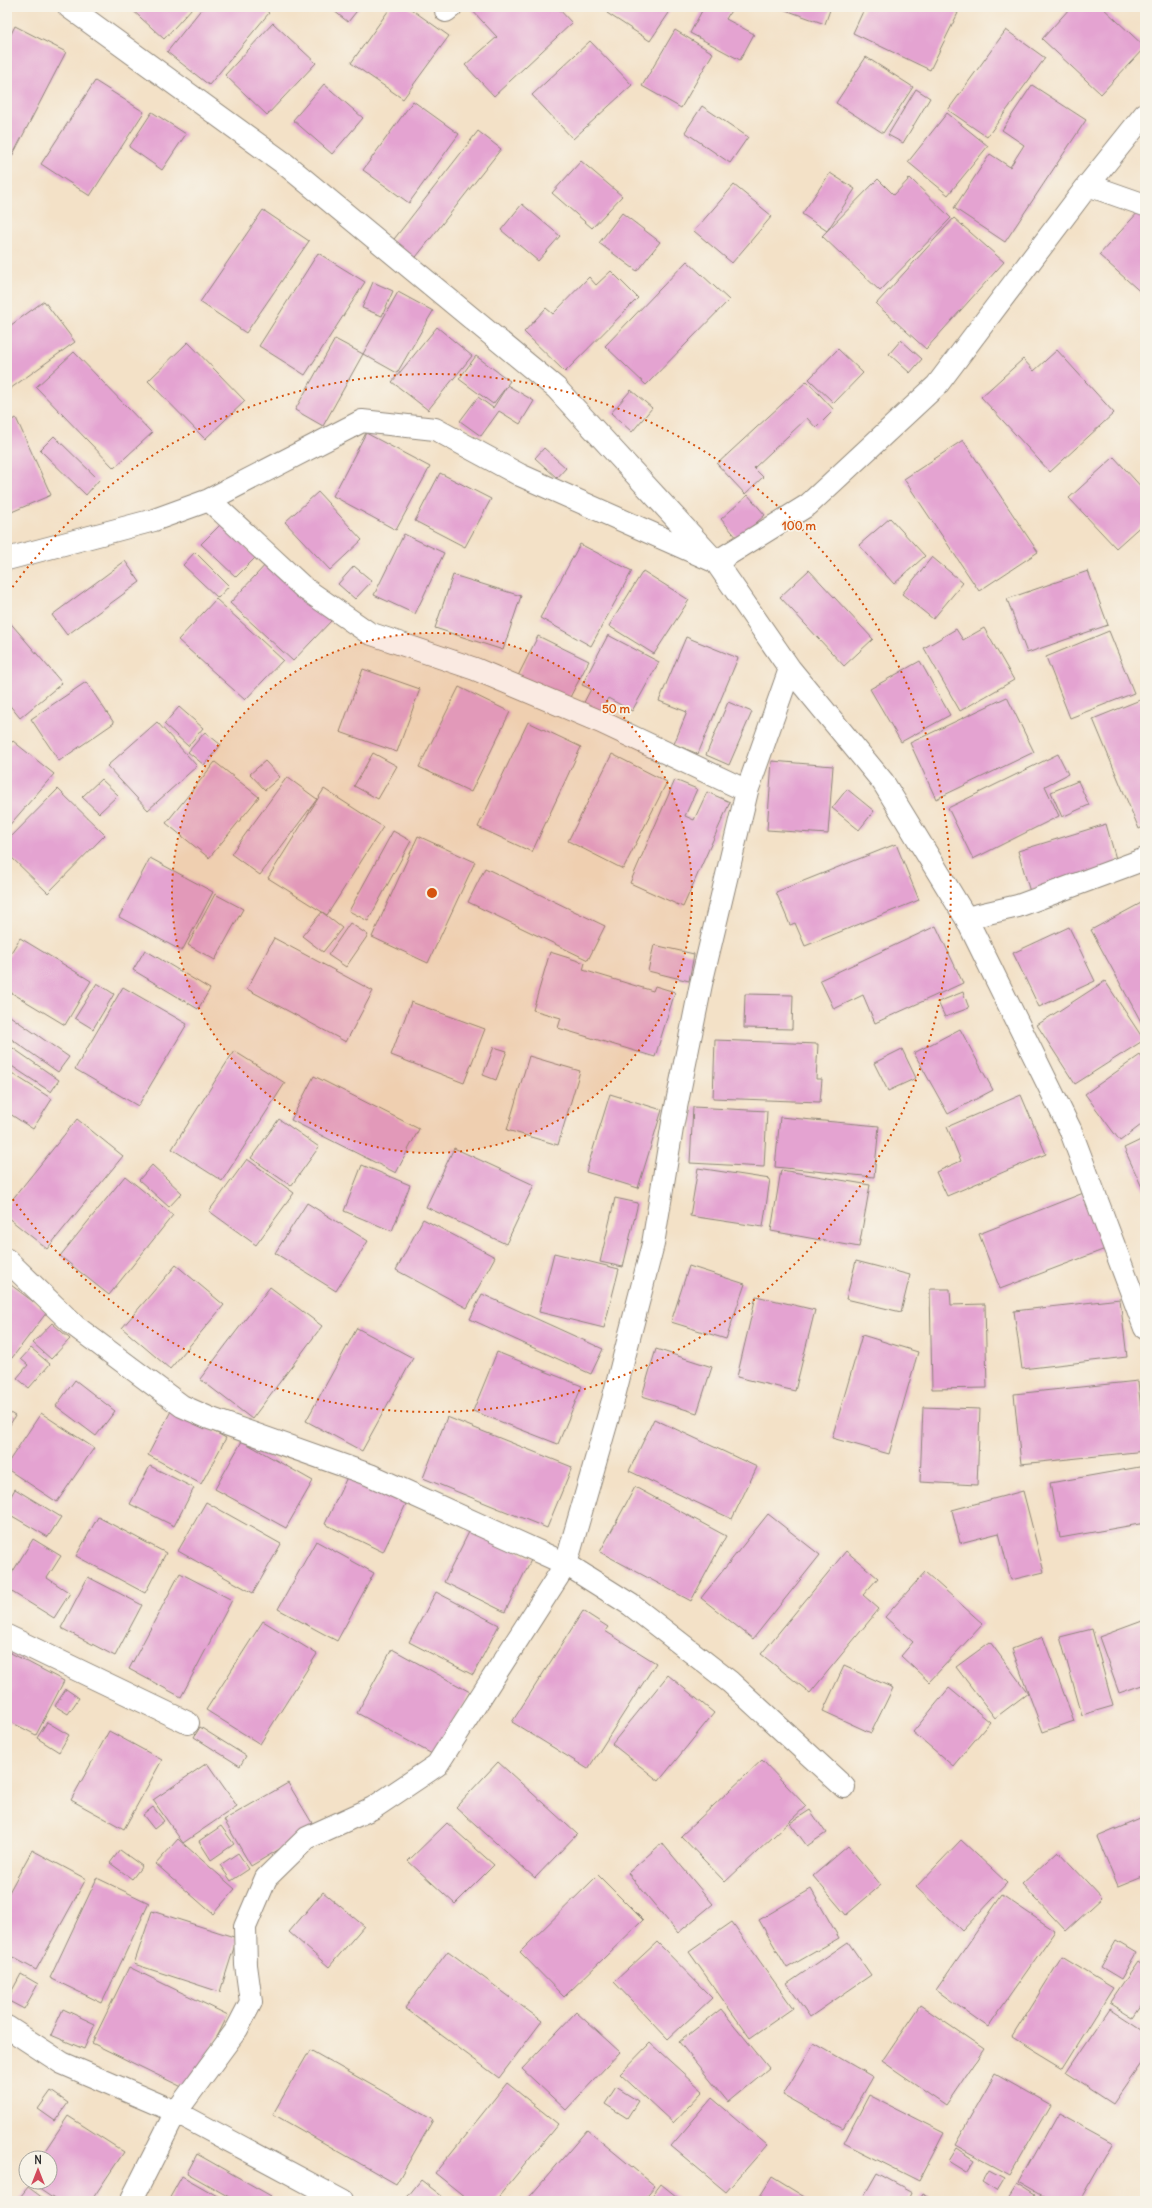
<svg xmlns="http://www.w3.org/2000/svg" width="1152" height="2208" viewBox="0 0 1152 2208" font-family="Delius,sans-serif">
	<style>
		.building { fill: #e4a3d1 }
		.lines { fill: none; stroke-linecap: round; stroke-linejoin: round }
		.minor-casing { stroke: #8f8679; stroke-width: 24 }
		.minor { stroke: #fff; stroke-width: 22 }
		.ring { fill: none; stroke: #d5540f; stroke-width: 2; stroke-dasharray: 2 4 }
		.centre { fill: #d5540f; stroke: #f7f3e8; stroke-width: 2 }
		.ring-label { font-size: 12px; text-anchor: middle; font-weight: bold; fill: #d5540f; stroke: #f7f3e8; stroke-width: 3.5; stroke-linejoin: round; paint-order: stroke }
	</style>
	<rect width="100%" height="100%" fill="#f7f3e8"/>
	<filter id="ink" filterUnits="userSpaceOnUse"><feTurbulence type="fractalNoise" baseFrequency=".025" numOctaves="2"/><feDisplacementMap in="SourceGraphic" scale="8" xChannelSelector="R" yChannelSelector="G"/><feConvolveMatrix kernelMatrix="1 2 1 2 8 2 1 2 1" color-interpolation-filters="sRGB"/></filter>
	<filter id="wash" filterUnits="userSpaceOnUse"><feTurbulence type="fractalNoise" baseFrequency=".012" numOctaves="4" result="noise"/><feDisplacementMap in="SourceGraphic" scale="16" xChannelSelector="R" yChannelSelector="G"/><feGaussianBlur stdDeviation="0.9" result="paint"/><feColorMatrix in="noise" values="0 0 0 0 0 0 0 0 0 0 0 0 0 0 0 0 0 1.4 0 .05"/><feComposite in="paint" operator="in"/></filter>
	<g filter="url(#wash)">
		<rect width="100%" height="100%" fill="#f3e1c7"/>
		<g id="blocks">
			<path class="building" d="M129,7H193L164,39Z
				M203,7H262L269,13L209,85L167,52Z
				M329,7H360L348,22Z
				M391,7H408L449,36L403,99L351,63Z
				M469,7H557L572,23L494,96L465,65L497,37Z
				M611,7H673L650,41L607,13Z
				M704,7H733L726,19L754,34L740,60L690,33Z
				M777,7H831L825,24Z
				M865,7H946L958,13L930,70L853,33Z
				M1071,7H1102L1145,47L1101,94L1042,39Z
				M273,23L316,63L267,115L225,75Z
				M15,26L66,52L7,166V42Z
				M675,30L713,53L681,108L642,86Z
				M1006,30L1045,58L987,137L948,110Z
				M590,41L632,85L573,139L532,95Z
				M866,57L913,87L883,133L836,103Z
				M95,81L144,112L90,196L41,164Z
				M324,84L363,118L332,154L293,120Z
				M1032,85L1086,120L1005,242L954,208L990,154L1010,167L1024,145L1002,130Z
				M916,89L930,98L903,143L888,135Z
				M413,101L459,134L409,203L363,170Z
				M702,106L748,137L730,163L685,132Z
				M152,112L186,134L162,170L129,147Z
				M947,113L988,146L948,195L908,162Z
				M478,131L501,149L413,261L391,243Z
				M581,161L622,196L592,228L552,193Z
				M830,173L855,189L827,231L802,214Z
				M910,178L951,218L880,291L822,236L878,179L894,195Z
				M734,185L772,216L732,263L694,231Z
				M522,204L560,236L538,261L501,230Z
				M263,210L309,241L246,333L200,302Z
				M1140,210L1145,215V296L1099,255Z
				M622,213L660,242L637,271L599,243Z
				M954,218L1004,262L926,349L876,304Z
				M318,253L365,282L305,375L259,346Z
				M687,261L729,300L646,385L605,346Z
				M611,271L638,298L565,372L524,332L546,308L553,314L589,277L596,285Z
				M373,282L393,291L382,316L362,308Z
				M398,292L433,311L397,373L363,354L323,426L295,410L335,339L363,354Z
				M44,301L75,342L7,391V328Z
				M437,327L472,356L428,410L392,382Z
				M901,340L922,359L910,373L889,354Z
				M188,342L245,401L205,439L148,381Z
				M838,349L863,373L834,403L809,379Z
				M1057,350L1114,413L1050,472L981,397L1023,359L1034,371Z
				M74,352L152,433L114,468L36,387Z
				M476,356L510,381L507,385L534,401L520,424L499,411L481,436L460,421L478,397L493,408L507,386L493,404L459,379Z
				M807,381L834,410L816,428L807,418L754,468L763,477L745,494L717,464Z
				M631,390L652,408L632,432L611,413Z
				M16,418L51,495L7,514V422Z
				M366,433L430,467L396,530L333,496Z
				M54,436L99,480L86,495L40,450Z
				M963,440L1038,552L979,591L904,479Z
				M544,448L566,468L557,478L535,458Z
				M1114,457L1145,491V522L1116,548L1069,498Z
				M440,473L491,499L465,547L415,521Z
				M318,492L362,540L330,570L285,522Z
				M748,495L765,515L738,539L721,519Z
				M890,518L925,556L894,584L859,545Z
				M222,523L256,557L236,577L201,544Z
				M404,534L444,553L415,614L374,595Z
				M580,544L632,571L591,646L540,618Z
				M195,552L229,586L218,598L183,565Z
				M932,557L963,583L933,619L902,594Z
				M125,561L140,582L67,635L52,615Z
				M268,562L331,621L293,661L230,603Z
				M354,566L372,581L355,599L338,584Z
				M809,570L873,639L844,666L780,597Z
				M643,571L689,600L654,654L609,626Z
				M1088,571L1108,625L1027,653L1007,599Z
				M453,575L521,596L503,650L435,628Z
				M216,599L283,660L245,700L178,640Z
				M7,619L62,683L20,718L7,702Z
				M984,628L1014,680L960,711L924,648L956,629L963,640Z
				M1109,631L1134,693L1070,718L1046,657Z
				M608,635L659,662L632,711L608,698L597,718L581,708L591,689L582,685Z
				M538,636L589,661L568,701L518,676Z
				M686,637L738,658L698,754L674,744L687,712L659,701Z
				M920,661L950,715L901,742L870,689Z
				M363,669L420,689L397,752L340,732Z
				M86,682L114,723L59,761L31,719Z
				M459,687L510,712L471,792L419,767Z
				M1007,697L1034,752L936,799L910,743Z
				M1145,698V826L1139,829L1093,719Z
				M728,702L752,712L729,765L706,755Z
				M179,707L203,728L188,746L164,724Z
				M157,722L197,766L148,810L107,766Z
				M528,722L581,747L532,852L478,827Z
				M205,732L221,745L204,765L188,752Z
				M13,741L54,774L7,828V747Z
				M373,753L397,766L378,799L354,786Z
				M612,754L667,782L623,869L568,841Z
				M1058,754L1068,774L1045,786L1059,816L973,859L948,808Z
				M265,761L280,777L265,790L250,774Z
				M772,761L833,766L828,834L767,830Z
				M215,762L259,797L209,858L166,823Z
				M287,777L317,799L260,875L231,854Z
				M101,779L118,795L99,813L82,797Z
				M675,780L697,789L685,816L694,820L707,792L730,802L683,907L630,883Z
				M1078,781L1089,805L1062,817L1051,792Z
				M58,789L105,835L48,893L7,853V841Z
				M324,789L383,827L327,915L268,878Z
				M847,789L874,811L859,830L832,808Z
				M1106,824L1118,866L1030,892L1018,851Z
				M393,831L411,841L368,921L349,911Z
				M418,836L475,862L428,963L372,937Z
				M896,844L919,900L805,946L795,923L790,925L776,892Z
				M150,858L213,892L182,951L119,917Z
				M485,868L605,926L588,960L468,902Z
				M215,894L243,909L215,960L188,945Z
				M1143,902L1145,907V1029L1091,930Z
				M322,912L342,928L323,952L302,936Z
				M350,923L368,935L346,967L328,955Z
				M936,926L963,983L875,1023L863,995L834,1009L820,980Z
				M1069,927L1095,981L1039,1007L1013,953Z
				M20,938L91,981L65,1025L7,990V959Z
				M274,938L373,991L346,1042L247,989Z
				M654,945L694,954L689,981L648,971Z
				M145,950L210,989L198,1009L133,970Z
				M550,952L585,963L583,970L653,991L655,986L675,992L655,1057L558,1028L561,1018L533,1010Z
				M1105,981L1144,1040L1075,1084L1037,1025Z
				M97,983L114,994L93,1029L75,1018Z
				M123,987L187,1024L138,1106L75,1069Z
				M963,992L969,1008L945,1017L938,1002Z
				M745,994L793,995L792,1029L744,1028Z
				M411,1002L485,1029L464,1083L391,1055Z
				M7,1014L69,1057L58,1072L7,1036Z
				M960,1029L993,1090L948,1114L914,1053Z
				M715,1040L818,1044L816,1079H822L820,1102L713,1098Z
				M7,1044L59,1080L51,1092L7,1063Z
				M494,1047L507,1051L496,1080L483,1075Z
				M902,1049L916,1078L888,1091L874,1063Z
				M234,1051L285,1083L222,1181L172,1149Z
				M1140,1055L1145,1062V1122L1120,1141L1085,1094Z
				M529,1056L580,1071L558,1145L507,1130Z
				M7,1070L52,1099L33,1129L7,1112Z
				M314,1076L419,1129L396,1173L291,1120Z
				M610,1094L662,1110L638,1188L586,1172Z
				M1021,1095L1046,1154L947,1196L936,1172L961,1161L947,1127Z
				M693,1107L767,1111L764,1167L690,1163Z
				M780,1117L879,1126L874,1177L775,1167Z
				M77,1119L123,1156L47,1249L7,1217V1206Z
				M279,1119L319,1147L291,1186L251,1158Z
				M1145,1138V1194L1124,1148Z
				M454,1148L534,1185L506,1244L426,1207Z
				M247,1159L294,1193L256,1245L209,1211Z
				M152,1165L182,1193L169,1207L139,1180Z
				M362,1165L410,1185L392,1231L344,1211Z
				M698,1168L770,1179L763,1227L690,1216Z
				M781,1170L870,1185L859,1247L771,1231Z
				M125,1176L173,1215L109,1295L60,1256Z
				M1086,1192L1108,1248L1000,1289L979,1234Z
				M615,1198L638,1203L623,1267L600,1262Z
				M307,1203L368,1241L336,1291L275,1253Z
				M423,1219L495,1257L467,1308L396,1270Z
				M554,1253L619,1269L604,1328L539,1312Z
				M856,1261L910,1275L901,1312L846,1299Z
				M176,1265L224,1305L170,1369L122,1328Z
				M689,1266L745,1284L726,1339L671,1322Z
				M7,1282L47,1312L12,1358L7,1355Z
				M270,1287L322,1326L252,1419L200,1379Z
				M930,1289H950L951,1305L985,1304L987,1388L932,1389Z
				M482,1294L603,1349L591,1374L470,1319Z
				M756,1296L815,1310L795,1391L737,1377Z
				M1120,1299L1127,1357L1022,1369L1014,1311Z
				M52,1323L70,1339L51,1359L33,1343Z
				M357,1328L413,1358L362,1451L306,1421Z
				M862,1335L918,1352L889,1454L832,1438Z
				M31,1348L50,1364L29,1388L17,1378L28,1365L21,1359Z
				M656,1349L712,1367L697,1413L642,1396Z
				M497,1352L582,1386L558,1444L473,1411Z
				M75,1380L115,1411L96,1436L56,1406Z
				M1138,1381L1145,1451L1021,1464L1014,1394Z
				M923,1407L980,1409L977,1485L920,1482Z
				M172,1409L226,1438L201,1484L148,1455Z
				M7,1411L15,1416L7,1430Z
				M41,1413L94,1448L57,1502L7,1469V1464Z
				M447,1417L572,1467L547,1528L423,1478Z
				M654,1419L757,1467L732,1519L629,1471Z
				M242,1441L313,1481L286,1528L215,1489Z
				M150,1466L194,1488L174,1526L130,1504Z
				M1145,1466V1523L1060,1538L1050,1483Z
				M348,1475L406,1504L383,1552L325,1524Z
				M635,1487L726,1536L691,1601L600,1552Z
				M15,1489L61,1517L48,1537L7,1513V1503Z
				M1023,1491L1044,1572L1011,1580L999,1533L960,1543L952,1510Z
				M206,1502L281,1544L253,1593L178,1551Z
				M768,1514L820,1555L753,1639L701,1598Z
				M98,1517L166,1553L145,1593L76,1556Z
				M471,1528L532,1558L505,1612L444,1582Z
				M33,1539L61,1556L47,1578L70,1593L54,1618L7,1589V1581Z
				M316,1541L374,1573L337,1641L278,1609Z
				M846,1551L878,1578L863,1595L879,1609L810,1693L761,1654Z
				M925,1572L983,1624L929,1682L901,1656L913,1642L885,1617Z
				M180,1573L232,1600L181,1697L129,1669Z
				M88,1577L142,1605L115,1656L61,1628Z
				M436,1592L499,1625L473,1675L409,1642Z
				M583,1611L608,1627L605,1631L656,1663L588,1769L512,1722Z
				M1145,1620V1684L1119,1693L1099,1637Z
				M263,1621L317,1654L260,1744L206,1710Z
				M1092,1629L1113,1706L1082,1715L1060,1637Z
				M1043,1637L1074,1721L1043,1732L1012,1649Z
				M990,1642L1028,1693L995,1718L956,1667Z
				M392,1649L470,1692L434,1755L357,1713Z
				M7,1651L64,1681L36,1735L7,1720Z
				M844,1666L893,1688L871,1733L823,1711Z
				M668,1675L714,1713L659,1781L612,1744Z
				M949,1688L990,1722L953,1766L913,1732Z
				M66,1689L79,1698L68,1714L55,1706Z
				M47,1722L69,1735L59,1752L37,1738Z
				M200,1727L246,1756L240,1766L194,1737Z
				M109,1731L162,1760L124,1829L71,1800Z
				M762,1760L806,1806L725,1882L681,1836Z
				M498,1762L577,1834L535,1878L456,1807Z
				M207,1763L237,1806L183,1843L153,1800Z
				M288,1783L315,1828L251,1866L224,1820Z
				M153,1807L164,1821L154,1829L143,1815Z
				M810,1810L826,1833L807,1846L790,1823Z
				M1145,1817V1875L1118,1886L1097,1837Z
				M447,1823L494,1865L455,1904L408,1861Z
				M221,1826L234,1844L211,1860L199,1841Z
				M178,1839L235,1889L213,1914L156,1864Z
				M961,1840L1007,1883L962,1931L916,1887Z
				M662,1843L713,1904L678,1933L628,1873Z
				M848,1846L881,1885L846,1915L813,1876Z
				M32,1850L86,1879L36,1970L7,1954V1896Z
				M120,1850L142,1866L132,1879L110,1863Z
				M1058,1851L1102,1898L1066,1931L1022,1884Z
				M238,1853L249,1869L231,1881L220,1865Z
				M598,1875L643,1920L564,1997L520,1952Z
				M97,1878L149,1903L102,2003L50,1978Z
				M811,1889L839,1938L787,1968L759,1920Z
				M323,1892L364,1926L329,1967L289,1932Z
				M1002,1895L1055,1931L988,2027L936,1990Z
				M152,1911L237,1938L220,1992L134,1964Z
				M732,1922L793,2008L750,2038L689,1952Z
				M1116,1941L1136,1953L1121,1979L1101,1967Z
				M657,1942L712,1998L668,2039L614,1982Z
				M848,1942L871,1975L810,2017L787,1984Z
				M448,1951L542,2021L499,2078L405,2008Z
				M1062,1957L1113,1988L1063,2068L1012,2037Z
				M1138,1961L1145,1966V2001L1134,2017L1110,2002Z
				M129,1967L228,2015L190,2091L92,2043Z
				M21,1974L38,1984L24,2009L7,2000Z
				M920,2005L984,2049L946,2105L882,2061Z
				M1110,2008L1145,2031V2058L1113,2104L1066,2073Z
				M63,2009L95,2024L84,2049L51,2035Z
				M721,2009L769,2068L728,2102L679,2042Z
				M576,2012L620,2052L566,2110L522,2069Z
				M650,2043L703,2091L673,2123L620,2074Z
				M814,2043L873,2077L843,2129L783,2095Z
				M310,2050L433,2120L396,2184L273,2114Z
				M995,2074L1050,2105L1010,2175L955,2145Z
				M507,2083L558,2124L495,2201H470L435,2173Z
				M616,2087L638,2101L627,2118L605,2104Z
				M51,2091L68,2103L55,2121L38,2109Z
				M869,2095L944,2133L919,2181L844,2143Z
				M712,2098L767,2145L726,2192L671,2146Z
				M1058,2113L1113,2143L1080,2201H1050L1019,2183Z
				M68,2116L124,2152L91,2201H57L29,2182H50V2158H40Z
				M587,2130L655,2186L642,2201H526Z
				M956,2148L974,2160L966,2172L948,2161Z
				M197,2154L271,2196L268,2201H236L187,2173Z
				M989,2170L1004,2178L996,2191L982,2182Z
				M877,2173L912,2192L908,2201H861Z
				M182,2176L226,2201H168Z
				M772,2177L811,2201H757Z
				M421,2180L443,2197L439,2201H404Z
				M661,2184L682,2201H648Z
				M1017,2184L1036,2196L1033,2201H1013L1008,2198Z
				M28,2187L47,2201H17Z
				M923,2194L936,2201H919Z"/>
		</g>
	</g>
	<g filter="url(#ink)">
		<use href="#blocks" fill-opacity="0" stroke="#8f8679" stroke-width="1"/>
		<g class="lines">
			<g class="minor-casing">
				<path id="minor" d="M69,7L285,164L556,388L716,562L790,669L883,782L966,918L1070,1129L1145,1328
					M446,11L451,7
					M1088,185L1145,205
					M209,500L304,588L369,633L475,669L601,722L747,791
					M7,559L154,520L209,500L362,421L435,429L520,475L716,562L808,505L937,385L1088,185L1145,114
					M966,918L1018,906L1145,859
					M7,1260L75,1326L182,1406L209,1418L370,1475L566,1564L631,1605L730,1682L844,1787
					M7,1636L188,1723
					M7,2027L62,2063L176,2112L342,2201
					M131,2201L176,2112L237,2029L251,2002L246,1965L245,1927L266,1878L307,1838L373,1808L437,1765L566,1564L613,1400L653,1244L673,1122L701,984L747,791L790,669"/>
			</g>
			<use href="#minor" class="minor"/>
		</g>
	</g>
	<circle cx="432" cy="893" r="260" fill="#d5540f" fill-opacity=".12"/>
	<g class="ring">
		<circle cx="432" cy="893" r="260"/>
		<path d="M9 592A519 519 0 1 1 9 1194"/>
	</g>
	<circle cx="432" cy="893" r="6" class="centre"/>
	<g class="ring-label">
		<text x="799" y="530">100 m</text>
		<text x="616" y="713">50 m</text>
	</g>
	<rect width="1152" height="2208" fill="none" stroke="#f7f3e8" stroke-width="24"/>
	<g transform="translate(38 2170)"><circle r="19" fill="#f7f3e8" stroke="#a5a39c"/>
	<path d="M0-3L7 15L0 10L-7 15Z" fill="#d1495b"/>
	<text y="-6" font-size="11" font-weight="bold" text-anchor="middle" fill="#2b2b2b">N</text>
	</g>
</svg>
